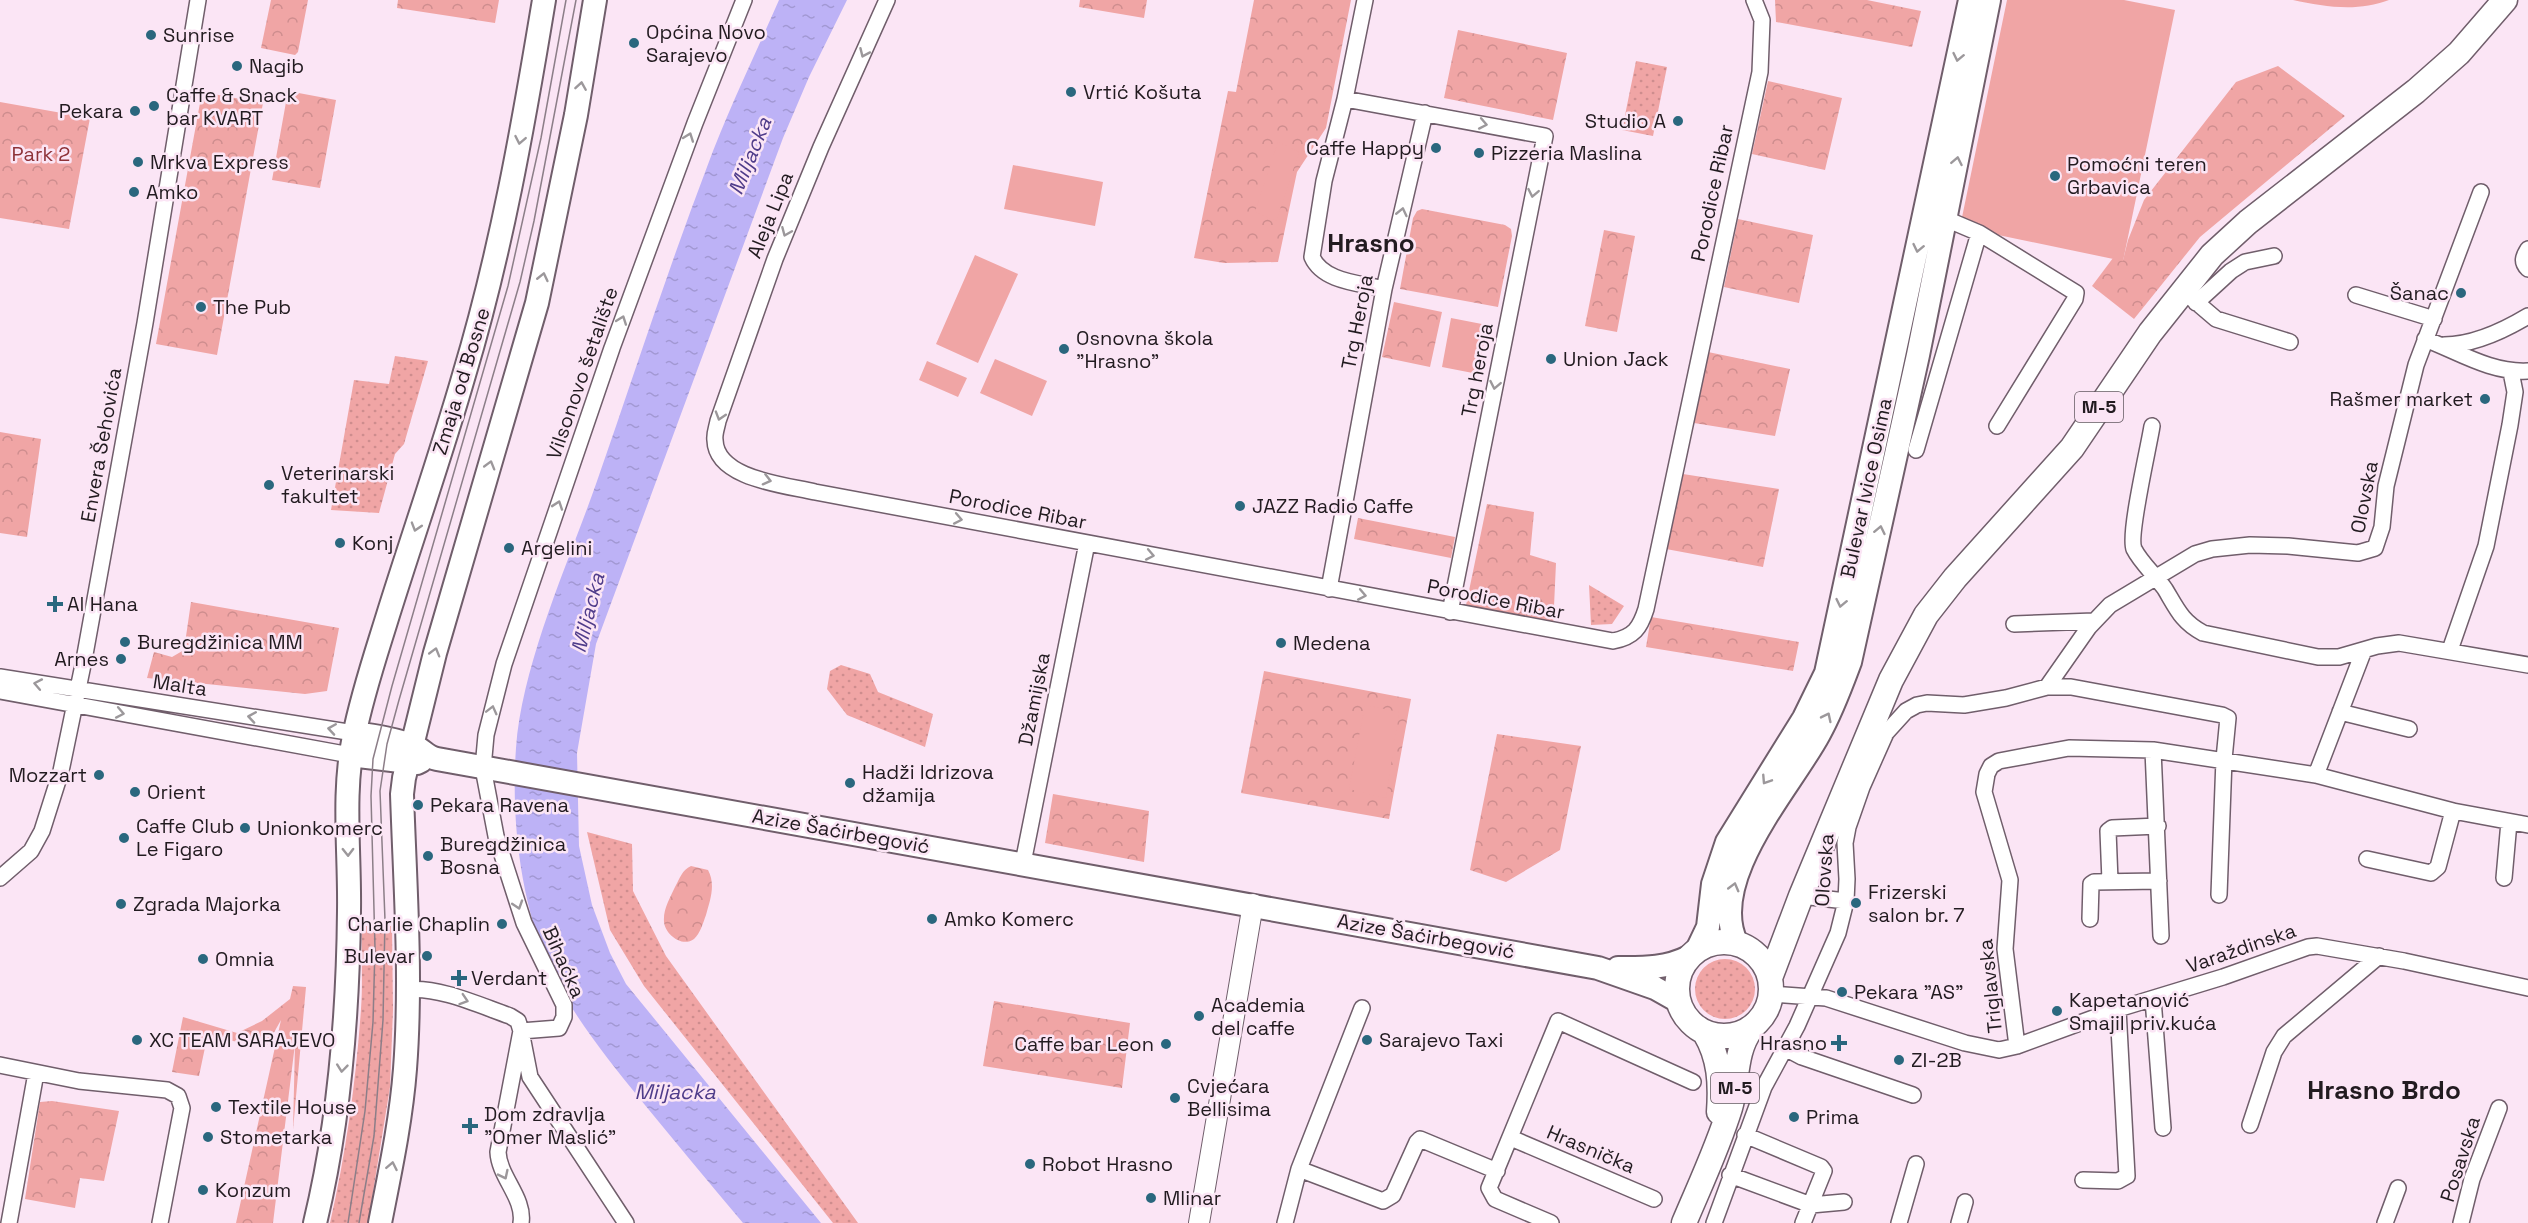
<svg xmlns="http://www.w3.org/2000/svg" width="2528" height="1223" viewBox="0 0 2528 1223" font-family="'Space Grotesk',sans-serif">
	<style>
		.grass { fill: url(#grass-dots) }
		.forest { fill: url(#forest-crowns) }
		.pitch { fill: #f0a5a5 }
		.water { fill: url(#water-ripples) }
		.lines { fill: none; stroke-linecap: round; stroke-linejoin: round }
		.minor-casing { stroke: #705e6b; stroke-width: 18 }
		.tertiary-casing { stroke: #705e6b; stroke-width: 22 }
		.secondary-casing { stroke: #705e6b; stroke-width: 26 }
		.primary-casing { stroke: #705e6b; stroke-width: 27 }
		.minor { stroke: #fff; stroke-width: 15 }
		.tertiary { stroke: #fff; stroke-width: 20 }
		.secondary { stroke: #fff; stroke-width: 22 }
		.primary { stroke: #fff; stroke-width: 24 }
		.tram { stroke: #8c7e88; stroke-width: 1.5 }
		.oneway { stroke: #9c989b }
		.poi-dot { fill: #2a677e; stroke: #fbe5f5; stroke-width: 2 }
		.labels { text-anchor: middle; stroke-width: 5; stroke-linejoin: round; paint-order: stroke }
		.shield { fill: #fbe5f5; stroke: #635860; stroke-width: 1.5 }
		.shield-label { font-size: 18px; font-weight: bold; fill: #221b20 }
		.poi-label { font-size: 20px; fill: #221b20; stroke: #fbe5f5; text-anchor: start }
		.park-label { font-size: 20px; fill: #8e3238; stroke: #fbe5f5 }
		.street-label { font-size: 20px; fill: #221b20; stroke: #fbe5f5 }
		.water-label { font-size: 21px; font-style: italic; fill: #4f3c8a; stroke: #fbe5f5 }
		.district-label { font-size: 26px; font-weight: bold; fill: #221b20; stroke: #fbe5f5 }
	</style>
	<defs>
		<pattern id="grass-dots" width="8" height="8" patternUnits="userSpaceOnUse" patternTransform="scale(1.5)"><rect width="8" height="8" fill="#f0a5a5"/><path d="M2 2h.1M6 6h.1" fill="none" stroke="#ce8d8e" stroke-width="1.8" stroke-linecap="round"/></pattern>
		<pattern id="forest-crowns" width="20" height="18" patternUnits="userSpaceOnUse" patternTransform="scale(1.5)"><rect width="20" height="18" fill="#f0a5a5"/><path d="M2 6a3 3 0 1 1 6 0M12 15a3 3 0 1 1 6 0" fill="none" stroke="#ce8d8e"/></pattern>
		<pattern id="water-ripples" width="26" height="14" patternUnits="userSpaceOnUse" patternTransform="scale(1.5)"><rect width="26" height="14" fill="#bdb2f6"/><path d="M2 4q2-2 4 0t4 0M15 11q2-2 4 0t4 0" fill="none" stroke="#a298d3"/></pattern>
	</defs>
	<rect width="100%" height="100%" fill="#fbe5f5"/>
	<path class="grass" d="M1636,61L1667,67L1653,136L1622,130Z
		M395,356L428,361L404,444L395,454L379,513L331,510L354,380L389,384Z
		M1589,585L1624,606L1612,624L1591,625Z
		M841,665L870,674L878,692L933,714L925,747L847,715L827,689L830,671Z
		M587,832L632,844L633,891L666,956L858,1223H833L644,986L610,930Z
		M362,926H392L393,1010L390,1087L368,1223H330C346,1153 356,1081 361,1009C363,982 361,954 362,926Z
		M1695 989a30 30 0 1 1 60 0a30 30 0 1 1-60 0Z"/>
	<path class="forest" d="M271,0H308L298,52L295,55L261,48Z
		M398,0H499L495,23L397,8Z
		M1080,0H1147L1144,18L1079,7Z
		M1254,0H1351L1326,128L1297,172L1278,262L1224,263L1194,258L1228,91L1236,92Z
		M1775,0H1867L1921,11L1912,47L1776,22Z
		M1458,30L1567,53L1553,120L1444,98Z
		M2278,66L2345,116L2200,237L2134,319L2092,286L2113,258L2123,260L2128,240L2144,200L2236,82Z
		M1768,81L1842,98L1825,170L1752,154Z
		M288,91L336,100L320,188L272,180Z
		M202,92L263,103L217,355L156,344Z
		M0,102L90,118L69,229L0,218Z
		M1422,209L1505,225L1511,229L1512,236L1498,307L1400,289L1413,218L1417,211Z
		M1738,219L1813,235L1799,303L1724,287Z
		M1604,230L1635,236L1617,332L1585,326Z
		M1394,302L1442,312L1430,367L1382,357Z
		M1708,352L1790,369L1775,436L1694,423Z
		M0,432L41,439L27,537L0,533Z
		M1683,474L1779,489L1763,567L1666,549Z
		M1487,504L1534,512L1530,555L1556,563L1553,628L1465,610Z
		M1358,518L1455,537L1451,558L1354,539Z
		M191,602L339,628L327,691L305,694L147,678L154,652L172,657L184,650Z
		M1651,617L1799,642L1793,671L1646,647Z
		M1264,671L1411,699L1389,819L1241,793Z
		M1497,734L1581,746L1560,850L1506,882L1470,870Z
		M1053,794L1149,811L1144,862L1045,843Z
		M691,866L708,870C716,885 710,900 706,915C703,923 700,934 694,939C682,948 665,934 664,922C663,909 670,898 675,887C680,878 682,870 691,866Z
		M293,986L306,987L293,1130L295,1044L273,1223H236L281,1020L267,1045L207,1038L199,1076L172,1072L183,1017L237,1033L262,1021L290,999Z
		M994,1001L1130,1023L1122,1088L983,1066Z
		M52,1101L119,1111L104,1181L80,1178L75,1208L25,1199L40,1102Z"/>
	<path class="pitch" d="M2007,0H2124L2175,10L2123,261L1960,227Z
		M2293,0H2389C2358,12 2325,7 2293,0Z
		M1278,142L1299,152L1276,221L1255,212Z
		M1013,165L1103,182L1095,226L1004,209Z
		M975,255L1018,274L978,363L936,344Z
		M1451,318L1487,325L1478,374L1442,367Z
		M995,359L1047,381L1032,416L980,393Z
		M927,361L967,378L958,397L919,380Z
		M1365,705L1399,712L1386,798L1349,789Z"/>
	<path class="water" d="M779,0H847L809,77L783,138L596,644L577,753L579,846L592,905L610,953L626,984L821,1223H743C708,1182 674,1140 640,1099C606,1057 572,1015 549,966C520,901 511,818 516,748C522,664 568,564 596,484C633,378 667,272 707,167C728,110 755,55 779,0Z"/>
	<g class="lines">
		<g class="minor-casing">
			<path id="minor" d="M887,0L821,147L775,259L718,421C717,427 714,434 715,440C716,479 785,485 815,492L1613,641C1634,637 1640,628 1646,609L1760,72L1762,20L1754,0
				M1345,99L1365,0
				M1946,219L1979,233L2076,293L2075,299L1997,426
				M2528,249C2523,257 2521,262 2528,269
				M1384,289C1360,283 1323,282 1312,257L1324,181L1345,99L1545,136L1450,612
				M2182,290L2216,319L2290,342
				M2356,295L2434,319
				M2196,303L2231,271L2245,262L2274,256
				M2425,339C2459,352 2491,373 2528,371
				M2444,345C2473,345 2503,331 2528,316
				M2152,426C2149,446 2128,535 2134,549C2141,563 2156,576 2165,589C2177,609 2182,622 2203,633L2318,657H2339L2377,646L2399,643L2528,665
				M1916,450L1979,233
				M1329,589L1384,289L1425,113
				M2014,624L2094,621
				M2450,650L2486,546L2510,425L2515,392L2511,372
				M0,677L354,733
				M2047,687H2071L2222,715L2228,718L2224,759L2219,895
				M0,691L350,755
				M2340,712L2409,729
				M2153,750L2161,936
				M2316,775L2364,650
				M2367,859L2431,873L2438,867L2453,811
				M1023,863L1087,543
				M0,878L31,851L42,831L61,771L84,660L145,323L198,0
				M2504,878L2509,822
				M2110,881L2108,831L2112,828L2158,826
				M1801,896L1846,901
				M2090,919L2091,884L2094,882L2159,881
				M407,990C438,986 481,1006 510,1016L518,1021L521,1031L498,1152C499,1177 525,1198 521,1223
				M1771,994L1826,998L1965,1043L1999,1050L2017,1046L2118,1009L2223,977L2308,947L2317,946L2404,961L2528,988
				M2153,999L2163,1128
				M2017,1046L2005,949L2010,880L1984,792L1987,774L1991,766L1999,761L2069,748L2153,750L2316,775L2453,811L2528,825
				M1785,1048L1802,1057L1913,1095
				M0,1065L79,1081L167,1090L178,1096L182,1108L160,1223
				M2250,1125L2274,1052L2284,1036L2379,956
				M1745,1135L1821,1167L1824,1171L1803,1223
				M1511,1138L1654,1199
				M1299,1169L1383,1201L1393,1195L1417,1142L1420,1139L1497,1171
				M1730,1175L1811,1205L1844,1202
				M2083,1180L2118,1181L2127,1176L2118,1009
				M9,1223L36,1073
				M626,1223L530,1077L521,1031L559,1028L564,1017V1005L524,923L496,836L483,768L486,735L504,664L612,348L695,123L744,0
				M1285,1223L1299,1169L1362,1008
				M1551,1223L1495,1199L1489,1188L1558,1021L1693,1082
				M1714,1223L1764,1087L1797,1026L1838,933L1846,901L1847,879L1845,843L1848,827L1862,787L1886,733L1906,711L1917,705L1927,703L1964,705L2006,698L2047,687L2089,627L2110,605L2195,554L2212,549L2250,545L2288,546L2358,553L2375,548L2382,527L2386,486L2416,365L2481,192
				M1899,1223L1916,1164
				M1959,1223L1965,1202
				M2385,1223L2398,1188
				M2461,1223L2472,1179L2499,1108"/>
		</g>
		<g class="tertiary-casing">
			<path id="tertiary" d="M1199,1223L1253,904"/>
		</g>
		<g class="secondary-casing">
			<path id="secondary" d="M354,733C375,736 396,739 416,747C424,751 427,757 437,759L1598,968L1655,988L1678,1001
				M350,755L417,763L421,761
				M1737,944C1705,880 1790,788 1819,734C1832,711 1841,686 1850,662L1918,355L1989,0
				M1697,950L1708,927L1713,884L1727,842L1804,718L1826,673L1970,0
				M1618,968C1643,968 1665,969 1689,957
				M315,1223C340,1120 348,1016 349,911C350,852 342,794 354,736C362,695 376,654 388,615C413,535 441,455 464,375C501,252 523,127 544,0
				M380,1223C390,1172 401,1121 405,1069C412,978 405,885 402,794L404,778L435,653L537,303L576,115L595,0"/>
		</g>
		<g class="primary-casing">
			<path id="primary" d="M1677 989a47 47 0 1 1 94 0a47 47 0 1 1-94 0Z
				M1770,978L1801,896L1891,680L1926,615L1955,578L2072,448L2150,333L2212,255L2248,222L2416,91L2459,53L2505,0
				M1705,1033C1720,1058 1721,1084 1719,1112
				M1684,1223C1700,1185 1718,1147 1730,1108C1738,1081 1734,1052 1751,1029"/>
		</g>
		<use href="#minor" class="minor"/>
		<use href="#tertiary" class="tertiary"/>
		<use href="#secondary" class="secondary"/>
		<use href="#primary" class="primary"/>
		<path class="tram" d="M348,1223L365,1111L373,1022L375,948L371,796L373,759L392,686L508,286L541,138L566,0
			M359,1223L374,1136L383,1020L385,920L380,791L387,744L399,700L520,282L534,221L576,0"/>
	</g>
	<defs><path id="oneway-chevron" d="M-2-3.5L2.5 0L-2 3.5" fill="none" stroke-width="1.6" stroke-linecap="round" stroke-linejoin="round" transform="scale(1.5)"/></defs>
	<g class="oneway">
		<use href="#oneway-chevron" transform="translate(864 53) rotate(114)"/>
		<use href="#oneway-chevron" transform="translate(1958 57) rotate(102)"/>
		<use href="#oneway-chevron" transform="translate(581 86) rotate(-81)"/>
		<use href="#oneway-chevron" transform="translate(1483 124) rotate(11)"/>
		<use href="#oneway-chevron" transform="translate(689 137) rotate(-70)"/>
		<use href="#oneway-chevron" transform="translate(520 140) rotate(101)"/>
		<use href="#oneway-chevron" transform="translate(1957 161) rotate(-79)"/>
		<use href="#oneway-chevron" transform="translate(1533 193) rotate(101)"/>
		<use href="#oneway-chevron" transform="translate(1402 212) rotate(-77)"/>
		<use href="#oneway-chevron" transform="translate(786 232) rotate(113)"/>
		<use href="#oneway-chevron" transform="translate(1918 248) rotate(102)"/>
		<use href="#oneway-chevron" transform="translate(543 277) rotate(-77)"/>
		<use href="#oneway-chevron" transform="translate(622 320) rotate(-70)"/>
		<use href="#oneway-chevron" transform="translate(1495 385) rotate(101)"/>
		<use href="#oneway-chevron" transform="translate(720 416) rotate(107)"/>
		<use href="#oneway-chevron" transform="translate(490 465) rotate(-74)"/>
		<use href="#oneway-chevron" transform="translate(767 480) rotate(14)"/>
		<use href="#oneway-chevron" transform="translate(558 505) rotate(-71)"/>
		<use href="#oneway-chevron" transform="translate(958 519) rotate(11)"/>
		<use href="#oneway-chevron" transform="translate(416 527) rotate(107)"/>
		<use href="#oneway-chevron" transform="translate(1880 530) rotate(-78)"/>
		<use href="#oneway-chevron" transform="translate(1150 555) rotate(11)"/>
		<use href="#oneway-chevron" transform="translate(1362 595) rotate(11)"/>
		<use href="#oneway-chevron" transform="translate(1841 603) rotate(102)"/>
		<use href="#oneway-chevron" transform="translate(435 652) rotate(-74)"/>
		<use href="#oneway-chevron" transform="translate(38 684) rotate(-169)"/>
		<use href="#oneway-chevron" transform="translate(492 710) rotate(-76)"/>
		<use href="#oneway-chevron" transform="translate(120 713) rotate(11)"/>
		<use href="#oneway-chevron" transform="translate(252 717) rotate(-171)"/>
		<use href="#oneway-chevron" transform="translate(1827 717) rotate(-64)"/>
		<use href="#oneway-chevron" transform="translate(332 729) rotate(-171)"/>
		<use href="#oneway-chevron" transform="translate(1766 780) rotate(123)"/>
		<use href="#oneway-chevron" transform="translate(348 852) rotate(89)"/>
		<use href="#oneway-chevron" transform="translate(1734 887) rotate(-75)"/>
		<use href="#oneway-chevron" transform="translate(518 905) rotate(72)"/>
		<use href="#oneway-chevron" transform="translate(464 1000) rotate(18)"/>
		<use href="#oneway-chevron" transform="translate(342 1068) rotate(96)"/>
		<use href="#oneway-chevron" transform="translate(392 1166) rotate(-79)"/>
		<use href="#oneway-chevron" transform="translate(504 1175) rotate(64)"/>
	</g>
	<g class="poi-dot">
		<circle cx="151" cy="35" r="6"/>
		<circle cx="634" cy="43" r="6"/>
		<circle cx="237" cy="66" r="6"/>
		<circle cx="1071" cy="92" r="6"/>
		<circle cx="154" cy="106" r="6"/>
		<circle cx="135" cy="111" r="6"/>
		<circle cx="1678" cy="121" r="6"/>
		<circle cx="1436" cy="148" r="6"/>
		<circle cx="1479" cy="153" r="6"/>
		<circle cx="138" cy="162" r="6"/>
		<circle cx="2055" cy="176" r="6"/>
		<circle cx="134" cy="192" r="6"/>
		<circle cx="2461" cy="293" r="6"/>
		<circle cx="201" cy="307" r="6"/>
		<circle cx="1064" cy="349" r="6"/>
		<circle cx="1551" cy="359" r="6"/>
		<circle cx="2485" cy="399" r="6"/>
		<circle cx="269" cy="485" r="6"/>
		<circle cx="1240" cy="506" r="6"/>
		<circle cx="340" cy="543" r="6"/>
		<circle cx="509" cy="548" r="6"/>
		<path d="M52 595h6v6h6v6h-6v6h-6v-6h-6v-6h6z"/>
		<circle cx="125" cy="642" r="6"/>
		<circle cx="1281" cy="643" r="6"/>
		<circle cx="121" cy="659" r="6"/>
		<circle cx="99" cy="775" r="6"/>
		<circle cx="850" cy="783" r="6"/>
		<circle cx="135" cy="792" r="6"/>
		<circle cx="418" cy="805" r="6"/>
		<circle cx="245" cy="828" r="6"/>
		<circle cx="124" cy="838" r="6"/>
		<circle cx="428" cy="856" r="6"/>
		<circle cx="1856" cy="903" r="6"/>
		<circle cx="121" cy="904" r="6"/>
		<circle cx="932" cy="919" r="6"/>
		<circle cx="502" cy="924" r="6"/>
		<circle cx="427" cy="956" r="6"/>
		<circle cx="203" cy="959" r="6"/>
		<path d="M456 969h6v6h6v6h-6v6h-6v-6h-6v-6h6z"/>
		<circle cx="1842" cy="992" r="6"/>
		<circle cx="2057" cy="1011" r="6"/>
		<circle cx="1199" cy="1016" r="6"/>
		<circle cx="137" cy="1040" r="6"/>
		<circle cx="1367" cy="1040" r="6"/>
		<path d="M1836 1034h6v6h6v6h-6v6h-6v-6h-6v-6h6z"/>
		<circle cx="1166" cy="1044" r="6"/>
		<circle cx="1899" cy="1060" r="6"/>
		<circle cx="1175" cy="1098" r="6"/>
		<circle cx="216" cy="1107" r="6"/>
		<circle cx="1794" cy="1117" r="6"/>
		<path d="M467 1117h6v6h6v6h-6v6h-6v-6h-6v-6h6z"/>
		<circle cx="208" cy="1137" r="6"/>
		<circle cx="1030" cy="1164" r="6"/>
		<circle cx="203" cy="1190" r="6"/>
		<circle cx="1151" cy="1198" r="6"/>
	</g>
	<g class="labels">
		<g class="shield">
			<rect x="2075" y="392" width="48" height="30" rx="4.5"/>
			<rect x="1711" y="1073" width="48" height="30" rx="4.5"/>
		</g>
		<g class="shield-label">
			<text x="2099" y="413">M-5</text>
			<text x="1735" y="1094">M-5</text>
		</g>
		<g class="poi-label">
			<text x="646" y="39">Općina Novo<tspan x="646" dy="23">Sarajevo</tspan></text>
			<text x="163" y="42">Sunrise</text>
			<text x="249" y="73">Nagib</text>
			<text x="1083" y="99">Vrtić Košuta</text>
			<text x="166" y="102">Caffe &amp; Snack<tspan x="166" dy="23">bar KVART</tspan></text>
			<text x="123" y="118" text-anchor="end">Pekara</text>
			<text x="1666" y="128" text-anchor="end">Studio A</text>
			<text x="1424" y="155" text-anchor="end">Caffe Happy</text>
			<text x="1491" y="160">Pizzeria Maslina</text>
			<text x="150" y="169">Mrkva Express</text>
			<text x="2067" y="171">Pomoćni teren<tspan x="2067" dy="23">Grbavica</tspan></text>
			<text x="146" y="199">Amko</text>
			<text x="2449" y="300" text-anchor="end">Šanac</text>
			<text x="213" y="314">The Pub</text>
			<text x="1076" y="345">Osnovna škola<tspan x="1076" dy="23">"Hrasno"</tspan></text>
			<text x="1563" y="366">Union Jack</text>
			<text x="2473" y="406" text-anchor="end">Rašmer market</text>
			<text x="281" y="480">Veterinarski<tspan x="281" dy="23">fakultet</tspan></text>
			<text x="1252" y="513">JAZZ Radio Caffe</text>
			<text x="352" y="550">Konj</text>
			<text x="521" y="555">Argelini</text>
			<text x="67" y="611">Al Hana</text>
			<text x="137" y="649">Buregdžinica MM</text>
			<text x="1293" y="650">Medena</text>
			<text x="109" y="666" text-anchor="end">Arnes</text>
			<text x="862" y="779">Hadži Idrizova<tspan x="862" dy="23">džamija</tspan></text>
			<text x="87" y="782" text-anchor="end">Mozzart</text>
			<text x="147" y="799">Orient</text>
			<text x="430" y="812">Pekara Ravena</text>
			<text x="136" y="833">Caffe Club<tspan x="136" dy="23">Le Figaro</tspan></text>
			<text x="257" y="835">Unionkomerc</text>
			<text x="440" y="851">Buregdžinica<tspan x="440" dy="23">Bosna</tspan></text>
			<text x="1868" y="899">Frizerski<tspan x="1868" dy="23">salon br. 7</tspan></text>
			<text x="133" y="911">Zgrada Majorka</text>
			<text x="944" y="926">Amko Komerc</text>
			<text x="490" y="931" text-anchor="end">Charlie Chaplin</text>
			<text x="415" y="963" text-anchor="end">Bulevar</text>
			<text x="215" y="966">Omnia</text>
			<text x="471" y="985">Verdant</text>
			<text x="1854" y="999">Pekara "AS"</text>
			<text x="2069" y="1007">Kapetanović<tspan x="2069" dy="23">Smajil priv.kuća</tspan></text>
			<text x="1211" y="1012">Academia<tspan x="1211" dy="23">del caffe</tspan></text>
			<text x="149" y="1047">XC TEAM SARAJEVO</text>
			<text x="1379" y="1047">Sarajevo Taxi</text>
			<text x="1827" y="1050" text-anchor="end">Hrasno</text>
			<text x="1154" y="1051" text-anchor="end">Caffe bar Leon</text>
			<text x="1911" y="1067">ZI-2B</text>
			<text x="1187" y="1093">Cvjećara<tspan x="1187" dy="23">Bellisima</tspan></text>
			<text x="228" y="1114">Textile House</text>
			<text x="484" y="1121">Dom zdravlja<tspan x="484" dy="23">"Omer Maslić"</tspan></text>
			<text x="1806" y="1124">Prima</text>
			<text x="220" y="1144">Stometarka</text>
			<text x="1042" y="1171">Robot Hrasno</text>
			<text x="215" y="1197">Konzum</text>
			<text x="1163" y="1205">Mlinar</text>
		</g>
		<g class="park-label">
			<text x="41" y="161">Park 2</text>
		</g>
		<g class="street-label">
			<text transform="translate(1712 193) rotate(-78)" y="7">Porodice Ribar</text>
			<text transform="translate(770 215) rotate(-68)" y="7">Aleja Lipa</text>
			<text transform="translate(1357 322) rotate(-79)" y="7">Trg Heroja</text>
			<text transform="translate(1477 370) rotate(-79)" y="7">Trg heroja</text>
			<text transform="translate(582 373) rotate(-71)" y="7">Vilsonovo šetalište</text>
			<text transform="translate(461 381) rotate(-73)" y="7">Zmaja od Bosne</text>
			<text transform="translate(101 445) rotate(-80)" y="7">Envera Šehovića</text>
			<text transform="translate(1866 488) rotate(-78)" y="7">Bulevar Ivice Osima</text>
			<text transform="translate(2364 497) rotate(-79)" y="7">Olovska</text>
			<text transform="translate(1018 509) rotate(11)" y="7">Porodice Ribar</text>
			<text transform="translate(1496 599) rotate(11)" y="7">Porodice Ribar</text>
			<text transform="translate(180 685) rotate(9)" y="7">Malta</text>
			<text transform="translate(1034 699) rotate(-79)" y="7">Džamijska</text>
			<text transform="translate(841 831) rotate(10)" y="7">Azize Šaćirbegović</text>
			<text transform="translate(1824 870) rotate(-86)" y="7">Olovska</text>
			<text transform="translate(1426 936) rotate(10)" y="7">Azize Šaćirbegović</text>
			<text transform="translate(2241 948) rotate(-19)" y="7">Varaždinska</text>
			<text transform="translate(564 962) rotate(66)" y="7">Bihaćka</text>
			<text transform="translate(1990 986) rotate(-96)" y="7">Triglavska</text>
			<text transform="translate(1591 1149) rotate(23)" y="7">Hrasnička</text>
			<text transform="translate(2460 1159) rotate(-72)" y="7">Posavska</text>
		</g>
		<g class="water-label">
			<text transform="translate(750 156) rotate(-68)" y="7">Miljacka</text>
			<text transform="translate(588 613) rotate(-76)" y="7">Miljacka</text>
			<text x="675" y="1099">Miljacka</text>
		</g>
		<g class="district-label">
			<text x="1371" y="252">Hrasno</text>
			<text x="2384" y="1099">Hrasno Brdo</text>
		</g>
	</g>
</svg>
